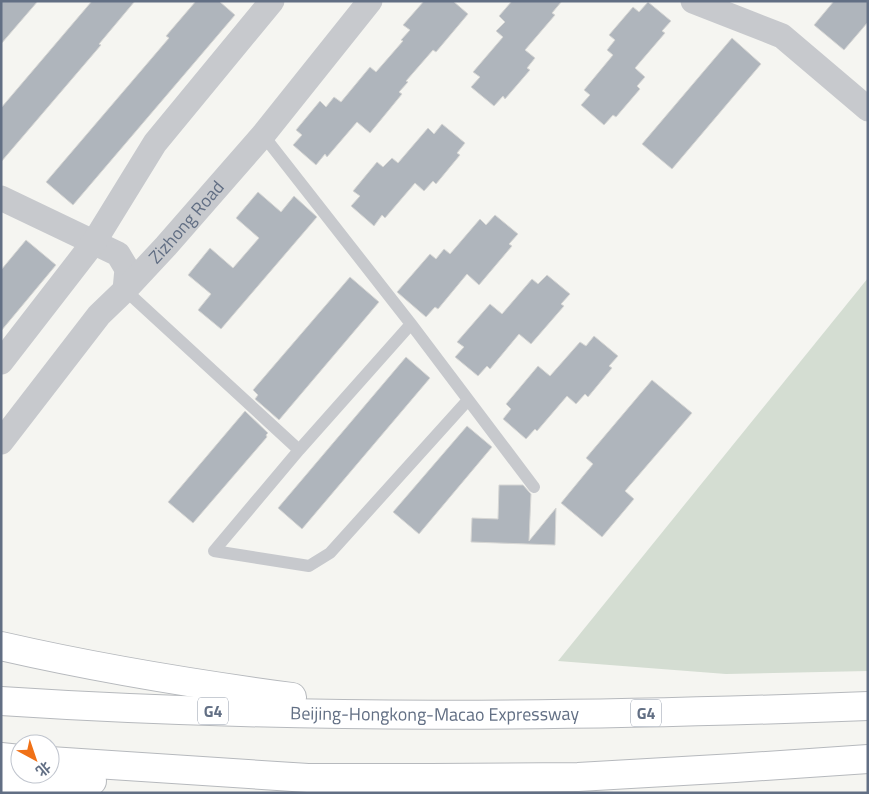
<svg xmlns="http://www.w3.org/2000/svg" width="869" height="794" viewBox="0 0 869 794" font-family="'Titillium Web','Noto Sans SC',sans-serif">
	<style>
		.green { fill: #d4ddd2 }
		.building { fill: #afb5bc; stroke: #d6d6d4 }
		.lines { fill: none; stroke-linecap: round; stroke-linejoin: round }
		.motorway-casing { stroke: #b6b9bd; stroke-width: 30 }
		.service { stroke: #c7c9cd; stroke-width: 12 }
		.minor { stroke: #c7c9cd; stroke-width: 25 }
		.motorway { stroke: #fff; stroke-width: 28 }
		.labels { text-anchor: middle; stroke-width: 5; stroke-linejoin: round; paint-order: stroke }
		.shield { fill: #fff; stroke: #919aa9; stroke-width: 1 }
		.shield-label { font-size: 16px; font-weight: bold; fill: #626f84 }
		.street-label { font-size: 18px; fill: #626f84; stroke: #fff }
	</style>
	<rect width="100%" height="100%" fill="#f5f5f1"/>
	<path class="green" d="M868,278V671L726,674L558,661Z"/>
	<path class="building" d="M1,1H38L1,44Z
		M92,1H135L99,44L101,45L1,162V108Z
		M196,1H219L235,15L73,205L46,182L169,38L166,36Z
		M424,1H453L468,14L436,52L433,50L406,81L408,82L399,92L402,94L370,133L357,122L327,157L325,154L316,165L293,145L302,135L296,130L320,101L326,107L334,97L341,102L370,67L376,72L403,41L401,40L410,30L403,25Z
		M512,1H562L552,13L555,15L525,50L535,58L527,68L530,70L505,99L503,96L494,106L471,87L480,77L473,72L503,37L496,31L505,22L499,16Z
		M834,1H868V22L844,50L814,25Z
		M648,2L671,21L662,31L665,33L635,68L645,77L637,86L640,89L616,117L613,115L604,125L581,105L590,95L584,90L613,55L607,50L615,40L609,35L633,7L639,12Z
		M732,38L761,64L672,169L642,144Z
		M442,124L465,143L457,153L460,155L436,184L433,181L424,191L415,183L385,218L382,215L374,226L351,206L360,196L353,191L377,162L383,167L392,158L398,163L428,128L434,134Z
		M258,192L281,212L294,196L317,217L221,329L198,310L211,294L188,275L210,248L233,268L259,238L236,218Z
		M495,215L518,234L509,244L512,246L479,285L467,274L438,309L435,307L426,317L397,292L430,254L436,259L444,249L450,254L480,219L486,225Z
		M26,240L56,265L1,331V270Z
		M547,275L570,294L561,304L564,306L531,344L519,334L490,369L487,366L478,376L455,357L464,347L457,342L490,304L502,314L532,279L538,284Z
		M350,277L379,302L279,420L255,399L258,395L253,390Z
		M594,336L618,356L609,366L612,368L588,397L585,394L576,404L567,396L537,431L535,429L526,439L503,419L511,409L506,404L538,366L550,376L580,342L586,346Z
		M406,357L430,378L302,529L278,508Z
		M652,380L692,413L625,491L634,499L602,537L561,503L593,464L586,458Z
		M245,411L268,433L266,435L267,437L193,523L168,502Z
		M467,426L492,447L419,534L393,512Z
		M499,485H523L531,494L529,541L556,508L555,545L471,542L472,518L498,519Z"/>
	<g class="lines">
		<g class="motorway-casing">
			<g id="motorway">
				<path d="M1,646C97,668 194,684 292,697"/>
				<path id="s2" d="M1,701C290,720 579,717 868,706"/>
				<path d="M1,757L20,759"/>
				<path d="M50,761L308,778H431L578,777L735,768L868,759"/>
				<path d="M1,781H92"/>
			</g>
		</g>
		<path class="service" d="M263,135L411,324L534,487
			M125,290L299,450
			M411,324L299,450L214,551L309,566L330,553L468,400"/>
		<g class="minor">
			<path d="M693,1L782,36L868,109"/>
			<path d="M1,198L118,254L127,269L125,290"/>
			<path d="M1,362L94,242L155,143L272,1"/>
			<path id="s1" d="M1,442L99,315L125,290L166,246L263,135L370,1"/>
		</g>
		<use href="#motorway" class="motorway"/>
	</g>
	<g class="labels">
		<g class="shield">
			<rect x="198" y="697.5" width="30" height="27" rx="4"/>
			<rect x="631" y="699.5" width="30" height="27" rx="4"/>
		</g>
		<g class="shield-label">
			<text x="213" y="717">G4</text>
			<text x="646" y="719">G4</text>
		</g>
		<g class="street-label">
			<text dy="6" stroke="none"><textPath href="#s1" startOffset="288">Zizhong Road</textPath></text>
			<text dy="6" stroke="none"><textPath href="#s2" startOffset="434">Beijing-Hongkong-Macao Expressway</textPath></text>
		</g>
	</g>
	<rect width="869" height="794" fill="none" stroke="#626f84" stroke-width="5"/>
	<g transform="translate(35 759) rotate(140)"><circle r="24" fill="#ffffff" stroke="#c0c5ce"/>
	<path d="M0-4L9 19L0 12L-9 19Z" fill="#f07117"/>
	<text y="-8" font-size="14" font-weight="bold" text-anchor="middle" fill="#626f84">北</text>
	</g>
</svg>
